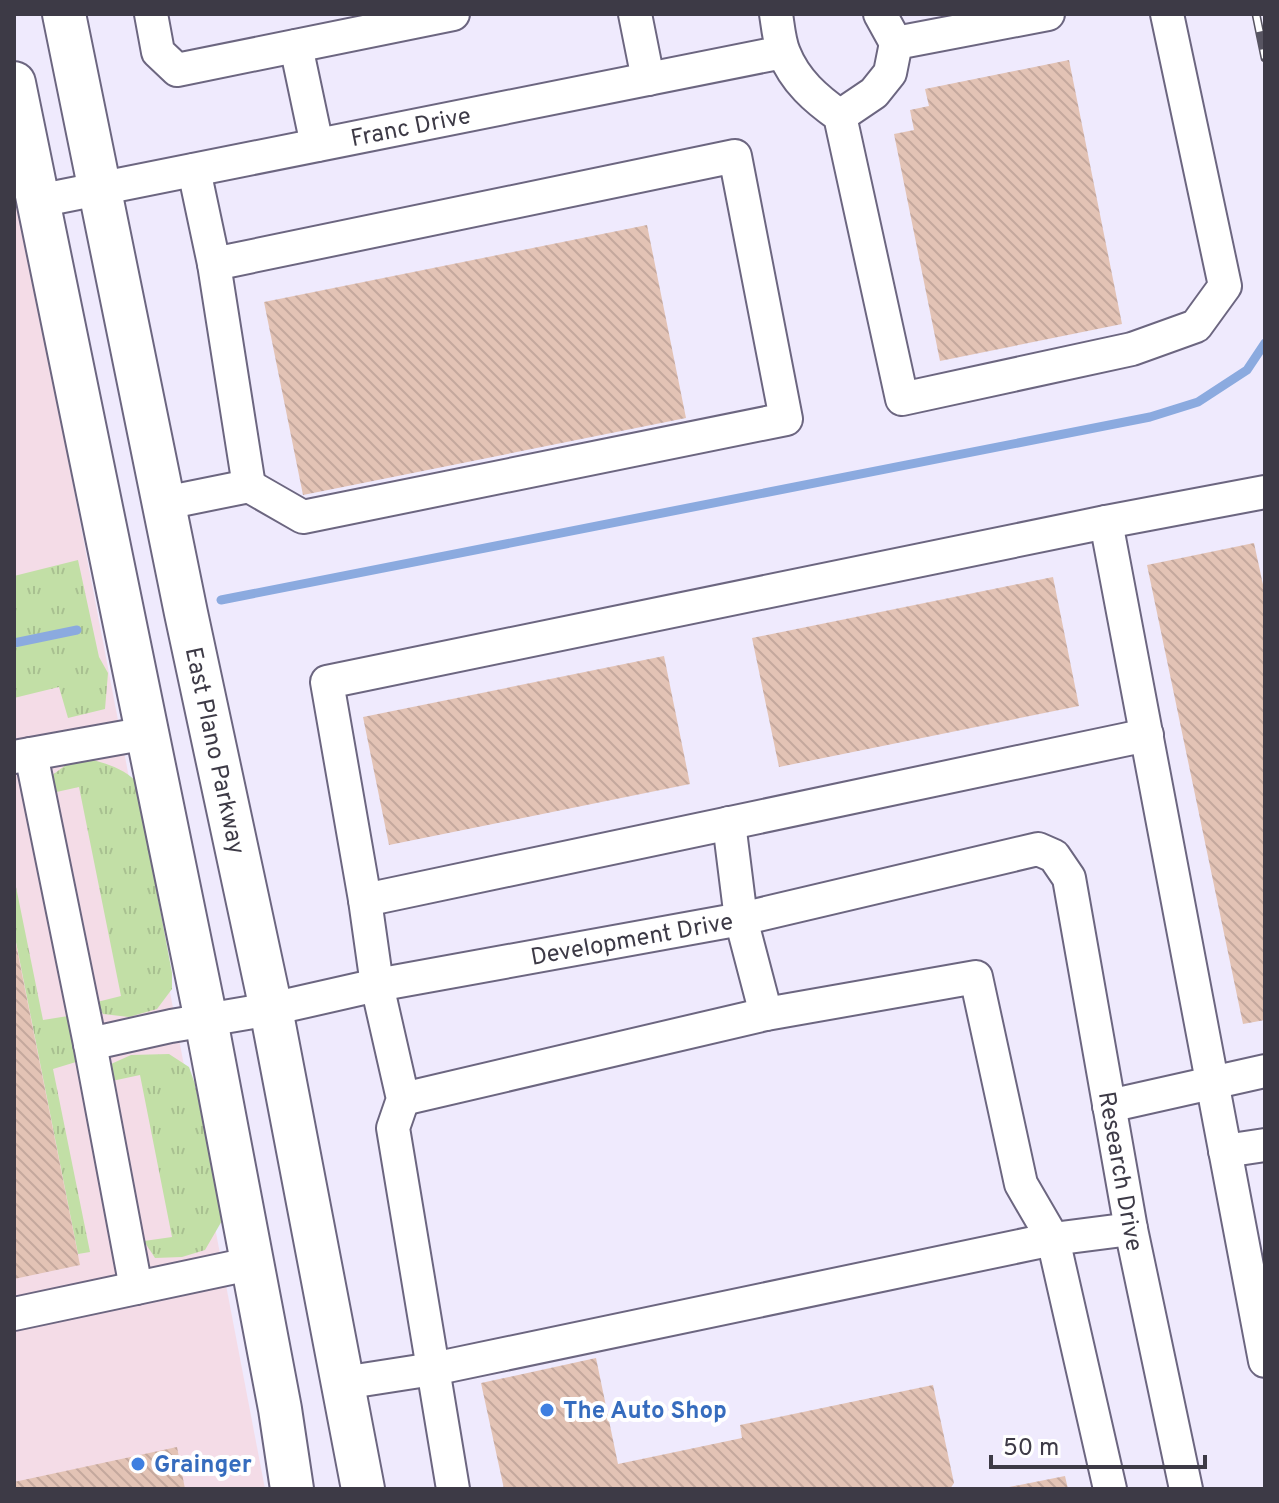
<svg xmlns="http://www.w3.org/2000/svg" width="1279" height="1503" viewBox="0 0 1279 1503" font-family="Overpass,sans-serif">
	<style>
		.commercial { fill: #f4dce7 }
		.grass { fill: url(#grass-tufts) }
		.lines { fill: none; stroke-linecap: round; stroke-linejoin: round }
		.stream { stroke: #8baadf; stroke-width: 9 }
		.building { fill: url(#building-back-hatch) }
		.minor-casing { stroke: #6c6680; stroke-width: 36 }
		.major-casing { stroke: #6c6680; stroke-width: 46 }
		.minor { stroke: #fff; stroke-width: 32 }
		.major { stroke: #fff; stroke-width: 42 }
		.rail-casing { stroke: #585562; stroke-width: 9 }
		.rail { stroke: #fff; stroke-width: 6; stroke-dasharray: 18; stroke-linecap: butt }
		.shop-dot { fill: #3f7fe0; stroke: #fff; stroke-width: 3 }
		.labels { text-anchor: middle; stroke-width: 8; stroke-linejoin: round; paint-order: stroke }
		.street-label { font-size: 24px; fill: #3d3a46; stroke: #fff }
		.shop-label { font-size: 24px; font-weight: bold; fill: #366cbe; stroke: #fff; text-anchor: start }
	</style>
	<defs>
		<pattern id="grass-tufts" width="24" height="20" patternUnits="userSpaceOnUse" patternTransform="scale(2)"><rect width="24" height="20" fill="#c2dfa6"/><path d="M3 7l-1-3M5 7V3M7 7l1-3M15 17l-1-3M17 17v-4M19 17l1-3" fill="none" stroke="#a8c090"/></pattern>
		<pattern id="building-back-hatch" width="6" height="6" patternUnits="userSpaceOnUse" patternTransform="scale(2)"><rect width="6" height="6" fill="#e3c3b5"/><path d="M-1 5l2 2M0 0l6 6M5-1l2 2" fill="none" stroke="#c4a89d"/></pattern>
	</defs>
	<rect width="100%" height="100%" fill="#efeafd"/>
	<path class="commercial" d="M14,193L65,443L265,1489H14Z"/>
	<path class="grass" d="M78,560L99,657L108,673L105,709L68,718L59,687L14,698V576Z
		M88,759C106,763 122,768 136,781L172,973V989L157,1009L129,1017L103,1014L97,1002L121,996L79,787L52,793L51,776L66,765Z
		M14,877L43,1020L68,1016L76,1062L53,1069L90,1252L78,1254L14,932Z
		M169,1054L189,1067L195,1084L223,1219L205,1250L182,1257L155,1258L144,1241L172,1237L140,1075L112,1081L111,1064L131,1055Z"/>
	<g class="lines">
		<path class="stream" d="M221,600L1150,417L1198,402L1247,370L1265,343
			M14,643L77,630"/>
	</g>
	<path class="building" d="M1069,60L1122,324L940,361L894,134L914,130L910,110L929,106L925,89Z
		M647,225L686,418L303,495L264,302Z
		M1254,543L1265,594V1020L1243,1024L1147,565Z
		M1053,577L1079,706L779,767L752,638Z
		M664,656L690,784L389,845L363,717Z
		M15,939L80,1265L14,1279V940Z
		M596,1358L618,1464L742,1438L740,1425L933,1385L954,1483L950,1489H504L481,1383Z
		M177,1447L185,1489H14V1482Z
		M1065,1476L1068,1489H1004V1488Z"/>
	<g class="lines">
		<g class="minor-casing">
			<g id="minor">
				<path d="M151,14L158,52L177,70L453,14"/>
				<path d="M635,14L648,79"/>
				<path d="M776,14C778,26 779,41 784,53C795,81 816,99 840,116L902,399L1132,349L1196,326L1225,286L1167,14"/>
				<path d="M880,14L896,43"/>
				<path d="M296,46L317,145"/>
				<path d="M840,116L874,93L890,73L896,43L1048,14"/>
				<path id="s1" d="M38,201L783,52"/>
				<path d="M214,264L249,486"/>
				<path d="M165,503L249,486L303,517L786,419L735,156L214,264L194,170"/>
				<path d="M1106,522L1265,492"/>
				<path d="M31,754L90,1044L136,1288"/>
				<path d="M14,757L147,733"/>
				<path d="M729,823L741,919L766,1014L976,977L1021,1184L1053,1239L1110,1489"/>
				<path d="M365,900L1147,735"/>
				<path id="s2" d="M90,1044L171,1026L271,1009L377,985L741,919L1038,849L1054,856L1069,878L1131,1229L1186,1489"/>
				<path d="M403,1099L766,1014"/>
				<path d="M1109,1106L1265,1071"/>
				<path d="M1225,1151L1265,1145"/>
				<path d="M14,1314L254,1263"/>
				<path d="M343,1383L433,1369L1053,1239L1131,1229"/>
				<path d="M453,1489L393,1128L403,1099L377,985L365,900L327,682L1106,522L1265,1361"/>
			</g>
		</g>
		<g class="major-casing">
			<g id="major">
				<path id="s3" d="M64,14L186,613L271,1009L363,1489"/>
				<path d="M14,83L206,1020L280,1409L292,1489"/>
			</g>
		</g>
		<use href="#minor" class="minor"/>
		<use href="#major" class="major"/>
		<g class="rail-casing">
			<path id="rail" d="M1256,14L1265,58"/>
		</g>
		<use href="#rail" class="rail"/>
	</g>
	<g class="shop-dot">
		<circle cx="547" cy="1410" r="8"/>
		<circle cx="138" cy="1464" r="8"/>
	</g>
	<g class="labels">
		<g class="street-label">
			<text dy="8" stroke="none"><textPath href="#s1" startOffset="380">Franc Drive</textPath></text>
			<text dy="8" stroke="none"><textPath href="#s3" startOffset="752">East Plano Parkway</textPath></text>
			<text dy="8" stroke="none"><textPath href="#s2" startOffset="552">Development Drive</textPath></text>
			<text dy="8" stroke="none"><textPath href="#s2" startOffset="1310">Research Drive</textPath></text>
		</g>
		<g class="shop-label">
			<text x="563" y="1418">The Auto Shop</text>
			<text x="154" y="1472">Grainger</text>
		</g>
	</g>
	<rect width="1279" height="1503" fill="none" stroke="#3d3a46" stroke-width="32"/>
	<path d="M991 1455v12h214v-12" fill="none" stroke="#3d3a46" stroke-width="4"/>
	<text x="1003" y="1455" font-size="24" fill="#3d3a46" stroke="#ffffff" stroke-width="6" paint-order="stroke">50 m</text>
</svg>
